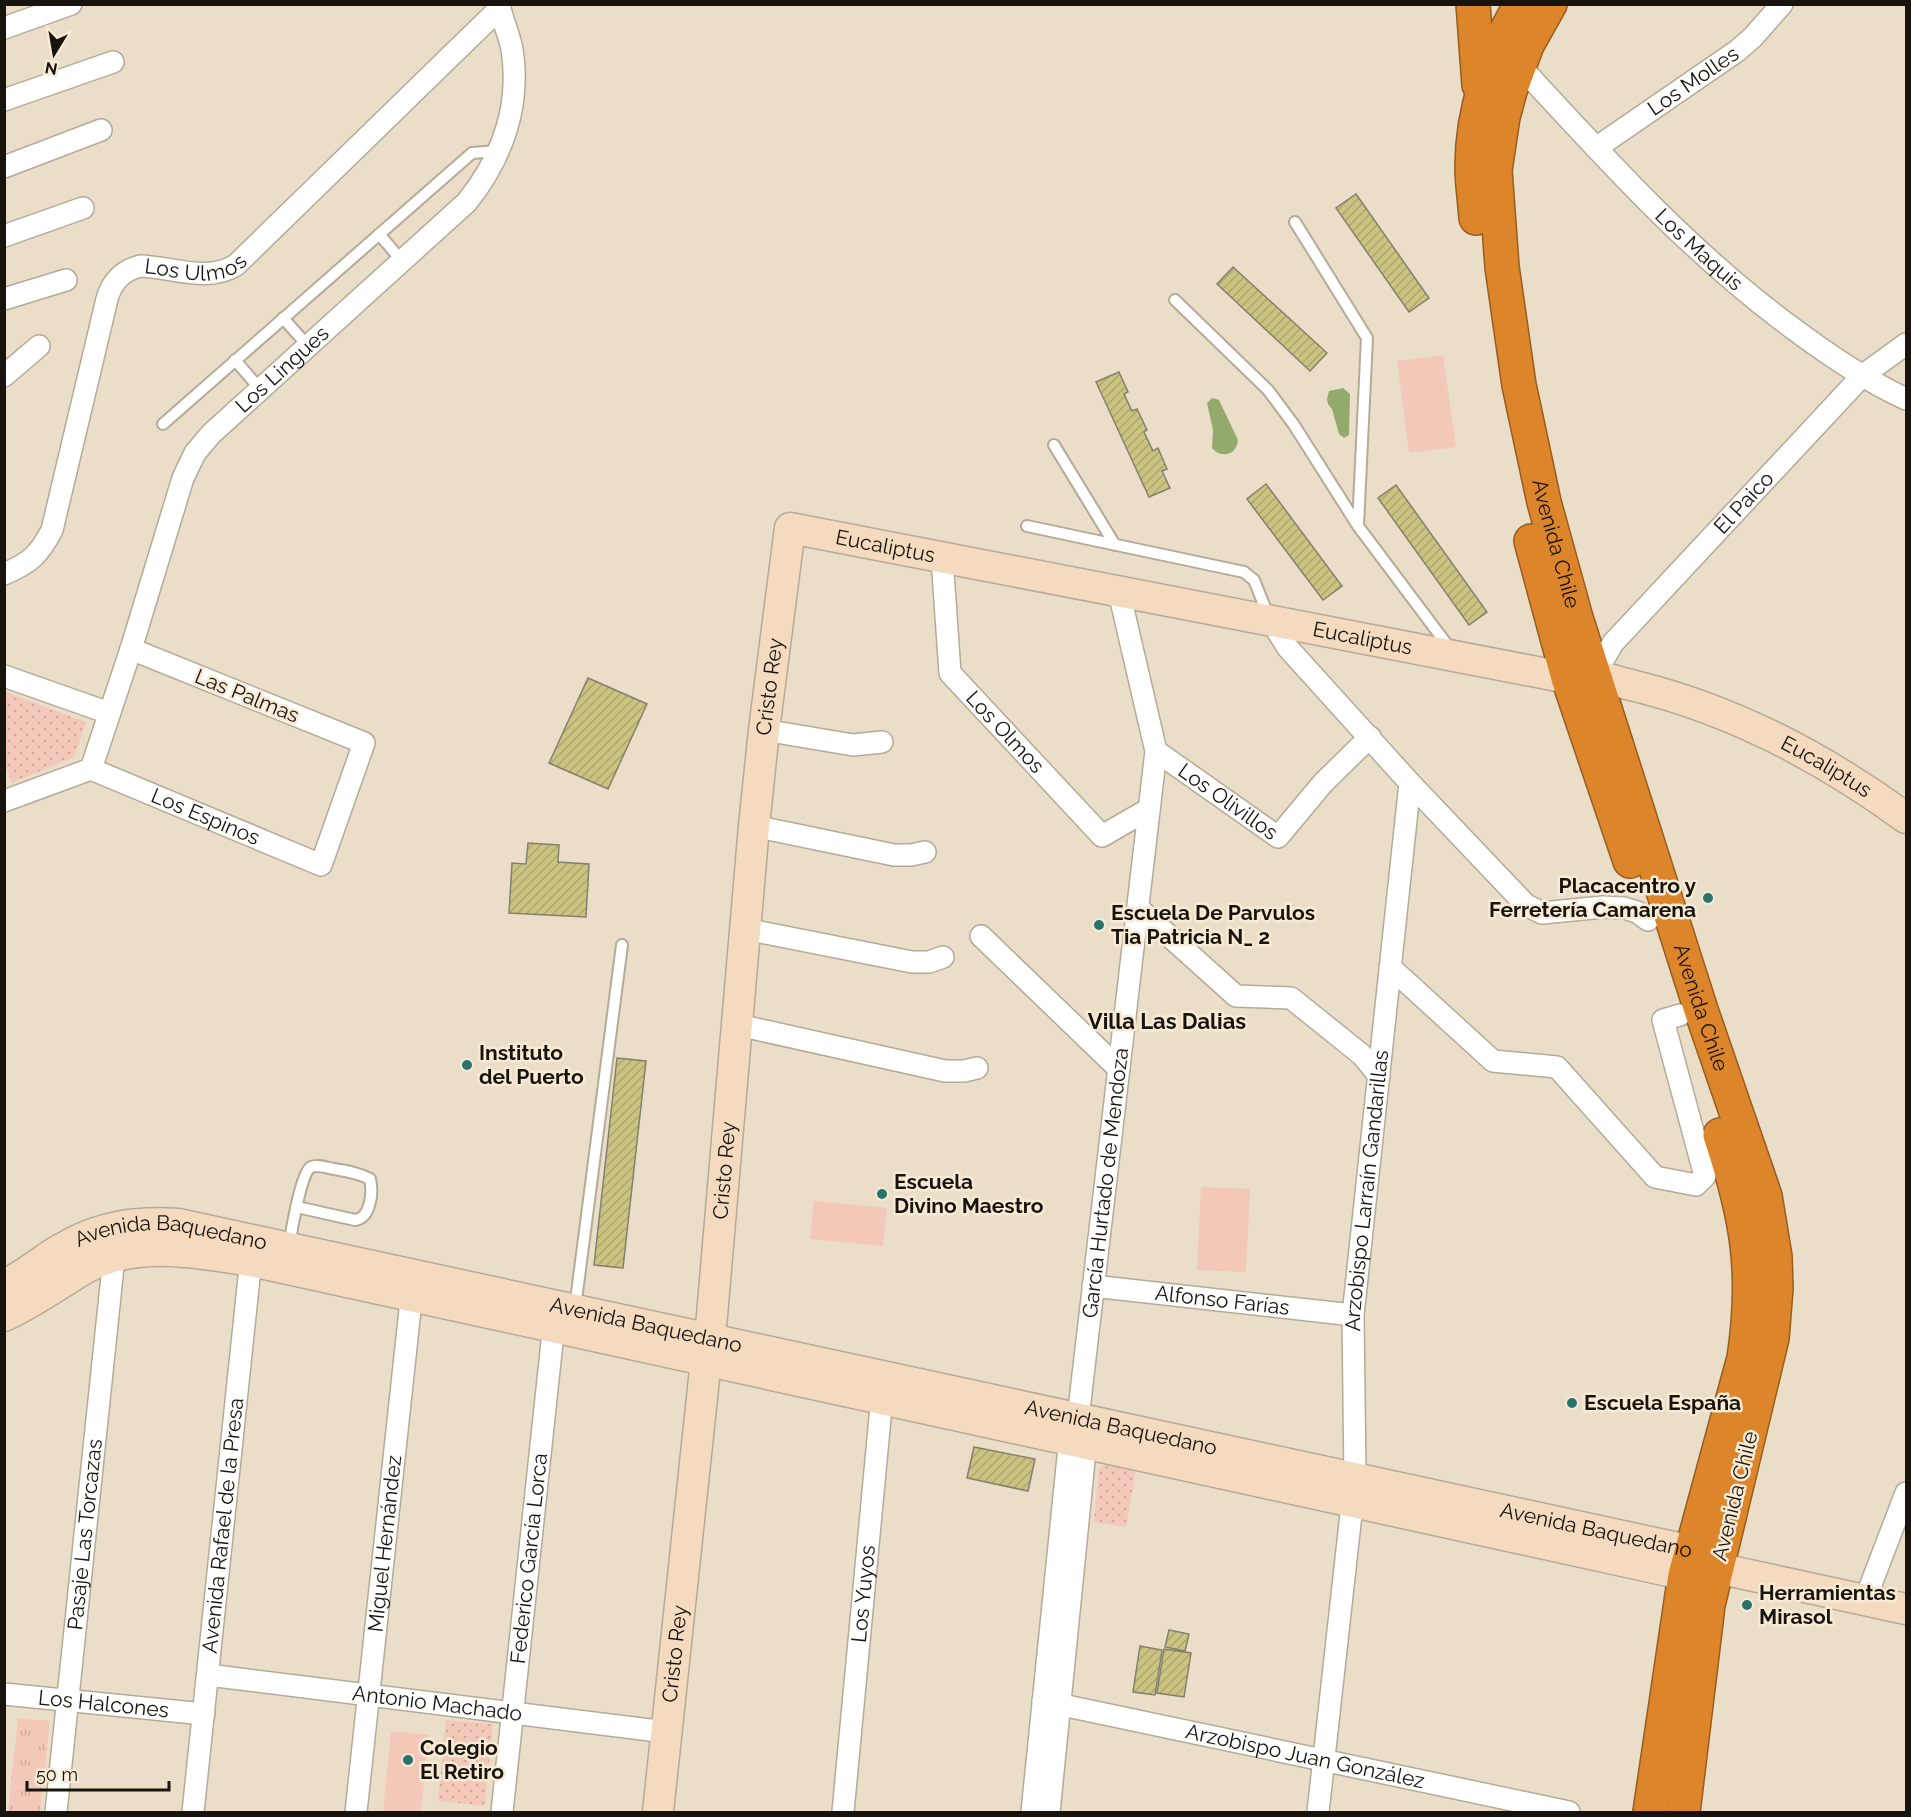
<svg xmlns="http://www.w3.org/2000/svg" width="1911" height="1817" viewBox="0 0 1911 1817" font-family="Raleway,sans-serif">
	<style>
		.grass { fill: url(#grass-dots) }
		.park { fill: url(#park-tufts) }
		.garden { fill: #f3c8b9 }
		.water { fill: #94a96c }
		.building { fill: url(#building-hatch); stroke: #83816c; stroke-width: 1.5 }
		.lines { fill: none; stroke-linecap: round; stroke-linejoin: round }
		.lane-casing { stroke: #b5aa96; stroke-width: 14 }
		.street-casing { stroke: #b5aa96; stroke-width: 24 }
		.secondary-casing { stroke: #b5aa96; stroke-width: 33 }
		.highway-casing { stroke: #975d20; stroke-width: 36 }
		.lane { stroke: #fff; stroke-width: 10 }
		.street { stroke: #fff; stroke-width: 21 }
		.secondary { stroke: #f4dabf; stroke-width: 30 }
		.highway { stroke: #dc852b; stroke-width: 33 }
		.poi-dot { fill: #2a736c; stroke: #f7ebd6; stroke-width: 2 }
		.labels { text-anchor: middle; stroke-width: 5; stroke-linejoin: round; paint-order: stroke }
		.street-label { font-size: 21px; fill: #18140d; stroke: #f7ebd6 }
		.poi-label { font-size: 21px; font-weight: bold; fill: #18140d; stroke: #f7ebd6; text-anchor: start }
		.neighbourhood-label { font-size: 22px; font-weight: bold; fill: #18140d; stroke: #f7ebd6 }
	</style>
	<defs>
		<pattern id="grass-dots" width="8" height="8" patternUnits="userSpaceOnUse" patternTransform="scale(1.5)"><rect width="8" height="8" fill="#f3c8b9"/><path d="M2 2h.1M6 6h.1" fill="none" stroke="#d0ab9e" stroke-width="1.8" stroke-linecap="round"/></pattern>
		<pattern id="park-tufts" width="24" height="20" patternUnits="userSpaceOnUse" patternTransform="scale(1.5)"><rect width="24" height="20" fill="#f3c8b9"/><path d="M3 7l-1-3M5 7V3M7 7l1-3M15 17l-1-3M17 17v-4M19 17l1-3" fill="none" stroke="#d0ab9e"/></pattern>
		<pattern id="building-hatch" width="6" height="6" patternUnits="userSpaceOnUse" patternTransform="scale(1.5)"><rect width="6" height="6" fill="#cac381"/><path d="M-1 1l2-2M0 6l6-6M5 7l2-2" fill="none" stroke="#ada76e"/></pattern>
	</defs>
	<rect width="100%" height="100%" fill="#eadec9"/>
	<path class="grass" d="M5,692L86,722L74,757L12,783L5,765Z
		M1108,1464L1136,1469L1126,1527L1094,1522L1099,1467Z
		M446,1720L493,1724L485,1806L438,1801Z"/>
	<path class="park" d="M18,1718L50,1721L40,1812H8Z"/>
	<path class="garden" d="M1443,355L1456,447L1409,453L1397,361Z
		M1201,1187L1250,1189L1246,1272L1197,1270Z
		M814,1201L887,1208L883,1246L810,1239Z
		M391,1731L429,1735L421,1812H383Z"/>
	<path class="water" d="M1343,388L1350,394L1349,435L1344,438L1339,434L1332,409L1328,404L1327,399L1329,391Z
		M1212,398L1219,400L1238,440C1237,455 1221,459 1212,448L1213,430L1207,403Z"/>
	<path class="building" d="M1356,194L1429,298L1409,312L1336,208Z
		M1233,267L1327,353L1310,371L1217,284Z
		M1119,372L1128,392L1124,394L1132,411L1137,409L1147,430L1144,432L1153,451L1158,448L1167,469L1162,471L1170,488L1149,497L1096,382Z
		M1266,484L1342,586L1323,600L1247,499Z
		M1396,485L1487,612L1469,625L1378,498Z
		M588,678L647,704L608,789L549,763Z
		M528,843L559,845L558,862L589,864L586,917L509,913L512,863L526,864Z
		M617,1058L646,1061L623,1268L594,1265Z
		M974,1447L1035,1459L1028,1491L967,1478Z
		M1169,1630L1189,1634L1185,1651L1165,1647Z
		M1140,1646L1162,1650L1155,1695L1133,1692Z
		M1164,1649L1191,1653L1184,1697L1157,1693Z"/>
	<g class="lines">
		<g class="lane-casing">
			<path id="lane" d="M1295,222L1367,338L1358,525
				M379,234L402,261
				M1175,300L1268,390L1294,425L1358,526L1451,650
				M283,318L308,346
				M235,360L260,389
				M163,424L472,153L499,151
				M1054,445L1115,545
				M1027,526L1244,572L1254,580L1268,615
				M289,1247C291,1233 301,1172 311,1167C318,1164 327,1168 334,1169C347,1171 359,1173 370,1179C373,1192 371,1218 355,1220L297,1207
				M575,1308L622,945"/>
		</g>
		<g class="street-casing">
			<g id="street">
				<path d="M4,28L71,4"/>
				<path id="s1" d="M1519,65C1605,158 1688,251 1791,327C1827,354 1865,380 1906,399"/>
				<path d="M4,100L113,62"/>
				<path id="s2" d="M1596,148L1737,51L1753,37L1782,4"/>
				<path d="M4,167L101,130"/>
				<path d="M4,236L83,208"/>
				<path d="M4,299L66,280"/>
				<path d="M4,376L39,346"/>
				<path id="s3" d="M942,558L950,673L1102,836L1149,809"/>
				<path id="s4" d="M4,574C30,563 39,555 52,530L107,299C112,281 122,271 140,266C172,267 207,283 236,265L500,8"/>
				<path d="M1271,621L1288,648L1410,783L1526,905L1542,913L1603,907L1624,908L1637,912L1648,920"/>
				<path d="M4,676L109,713"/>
				<path id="s5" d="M1594,676L1613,643L1862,376L1906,344"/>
				<path d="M764,730L853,745L882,742"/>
				<path id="s6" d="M1156,751L1278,837L1323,783L1370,737"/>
				<path id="s7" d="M91,769L131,649L183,478L195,453L211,434L467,202C502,158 521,106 512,49C509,34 502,20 499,4"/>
				<path id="s8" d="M91,769L321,865L364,743L131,649"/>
				<path d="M4,801L91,769"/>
				<path d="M754,826L894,855H911L925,852"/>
				<path d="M1138,908L1236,996L1291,998L1362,1055L1379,1076"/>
				<path d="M745,929L912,962H929L943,957"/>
				<path d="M981,936L1119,1069"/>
				<path d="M1390,967L1493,1061L1557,1067L1655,1177L1696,1185L1705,1176L1663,1020L1680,1015"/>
				<path d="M738,1025L945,1071H964L977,1068"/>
				<path id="s9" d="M1093,1286L1353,1315"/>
				<path d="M1865,1600L1906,1493"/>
				<path id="s10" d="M208,1675L666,1732"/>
				<path id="s11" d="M4,1694L204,1714"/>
				<path id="s12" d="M1043,1701L1569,1812"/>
				<path id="s13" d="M56,1812L114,1257"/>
				<path id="s14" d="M193,1812L252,1249"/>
				<path id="s15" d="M356,1812L413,1282"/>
				<path id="s16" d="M502,1812L555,1314"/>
				<path id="s17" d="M843,1812L883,1386"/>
				<path id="s18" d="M1032,1812L1068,1457L1071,1439L1078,1418L1156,751L1119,592"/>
				<path d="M1049,1812L1084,1461L1085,1443L1081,1431"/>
				<path id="s19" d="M1318,1812L1355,1478L1353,1315L1410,783"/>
			</g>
		</g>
		<g class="secondary-casing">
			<g id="secondary">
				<path id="s20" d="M4,1285C26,1275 43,1259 63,1248C99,1226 137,1221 178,1224L1692,1551L1717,1568L1906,1609"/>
				<path d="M4,1316C33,1303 57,1285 84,1269C135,1240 195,1252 251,1261L1659,1569L1685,1575L1708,1570"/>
				<path id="s21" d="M658,1812L706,1360L711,1327L754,826L764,730L790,528L1568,678C1590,672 1610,680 1631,685C1731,709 1824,758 1906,818"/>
			</g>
		</g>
		<g class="highway-casing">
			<g id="highway">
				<path d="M1473,4L1479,85"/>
				<path id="s22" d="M1550,4L1527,45L1510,91L1503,117L1495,170L1502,267L1519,385L1544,502L1576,618L1701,1010L1765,1196L1775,1257L1776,1288L1772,1338L1708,1605L1683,1812"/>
				<path d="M1476,218C1475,201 1472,184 1472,167C1472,110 1492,53 1521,4"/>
				<path d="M1531,541L1568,678L1630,861"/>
				<path d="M1650,1812L1685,1575L1744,1358C1757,1272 1747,1216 1720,1135"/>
			</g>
		</g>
		<use href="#lane" class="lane"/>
		<use href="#street" class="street"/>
		<use href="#secondary" class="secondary"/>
		<use href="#highway" class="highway"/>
	</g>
	<g class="poi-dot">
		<circle cx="1708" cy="898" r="6"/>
		<circle cx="1099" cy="925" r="6"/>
		<circle cx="467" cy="1065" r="6"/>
		<circle cx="882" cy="1194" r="6"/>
		<circle cx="1572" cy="1403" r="6"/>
		<circle cx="1747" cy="1605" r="6"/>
		<circle cx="408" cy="1760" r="6"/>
	</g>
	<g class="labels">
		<g class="street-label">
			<text dy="7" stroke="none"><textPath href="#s2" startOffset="118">Los Molles</textPath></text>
			<text dy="7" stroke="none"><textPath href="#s1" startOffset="258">Los Maquis</textPath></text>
			<text dy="7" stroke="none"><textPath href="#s4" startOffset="410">Los Ulmos</textPath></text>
			<text dy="7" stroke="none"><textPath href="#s7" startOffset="454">Los Lingues</textPath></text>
			<text dy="7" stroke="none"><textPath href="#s5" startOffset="230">El Paico</textPath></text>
			<text dy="7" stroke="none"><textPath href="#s22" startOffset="556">Avenida Chile</textPath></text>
			<text dy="7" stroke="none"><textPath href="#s21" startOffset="1388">Eucaliptus</textPath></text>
			<text dy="7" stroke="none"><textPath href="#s21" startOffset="1874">Eucaliptus</textPath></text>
			<text dy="7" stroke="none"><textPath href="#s21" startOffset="1131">Cristo Rey</textPath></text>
			<text transform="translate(247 696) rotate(22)" y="7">Las Palmas</text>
			<text dy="7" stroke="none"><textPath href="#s3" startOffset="196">Los Olmos</textPath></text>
			<text dy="7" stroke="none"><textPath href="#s21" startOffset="2360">Eucaliptus</textPath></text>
			<text dy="7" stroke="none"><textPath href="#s6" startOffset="88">Los Olivillos</textPath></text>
			<text dy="7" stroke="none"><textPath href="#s8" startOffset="124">Los Espinos</textPath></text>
			<text dy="7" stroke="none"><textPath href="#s22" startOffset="1042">Avenida Chile</textPath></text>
			<text dy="7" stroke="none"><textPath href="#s21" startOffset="645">Cristo Rey</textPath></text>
			<text dy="7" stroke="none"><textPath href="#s18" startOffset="634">García Hurtado de Mendoza</textPath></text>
			<text dy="7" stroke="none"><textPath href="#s19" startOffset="624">Arzobispo Larraín Gandarillas</textPath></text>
			<text dy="7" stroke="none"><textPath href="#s20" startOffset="182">Avenida Baquedano</textPath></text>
			<text dy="7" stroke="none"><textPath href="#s9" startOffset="130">Alfonso Farías</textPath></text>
			<text dy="7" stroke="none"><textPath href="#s20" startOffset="668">Avenida Baquedano</textPath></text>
			<text dy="7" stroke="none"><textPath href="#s20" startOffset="1154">Avenida Baquedano</textPath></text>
			<text transform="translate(1735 1496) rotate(-76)" y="7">Avenida Chile</text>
			<text dy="7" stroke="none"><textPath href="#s14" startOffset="288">Avenida Rafael de la Presa</textPath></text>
			<text dy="7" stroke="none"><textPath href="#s20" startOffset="1640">Avenida Baquedano</textPath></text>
			<text dy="7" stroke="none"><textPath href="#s13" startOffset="279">Pasaje Las Torcazas</textPath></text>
			<text dy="7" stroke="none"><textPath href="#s15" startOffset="270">Miguel Hernández</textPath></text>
			<text dy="7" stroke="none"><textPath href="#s16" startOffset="255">Federico García Lorca</textPath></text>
			<text dy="7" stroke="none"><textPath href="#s17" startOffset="219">Los Yuyos</textPath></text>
			<text dy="7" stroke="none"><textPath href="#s21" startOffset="159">Cristo Rey</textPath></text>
			<text dy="7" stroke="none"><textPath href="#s10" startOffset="231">Antonio Machado</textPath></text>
			<text dy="7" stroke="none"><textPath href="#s11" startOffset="100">Los Halcones</textPath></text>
			<text dy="7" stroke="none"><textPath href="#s12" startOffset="268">Arzobispo Juan González</textPath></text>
		</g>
		<g class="poi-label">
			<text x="1696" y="893" text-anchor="end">Placacentro y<tspan x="1696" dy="24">Ferretería Camarena</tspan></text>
			<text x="1111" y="920">Escuela De Parvulos<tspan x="1111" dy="24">Tia Patricia N_ 2</tspan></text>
			<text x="479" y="1060">Instituto<tspan x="479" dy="24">del Puerto</tspan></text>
			<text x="894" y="1189">Escuela<tspan x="894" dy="24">Divino Maestro</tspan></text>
			<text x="1584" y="1410">Escuela España</text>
			<text x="1759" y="1600">Herramientas<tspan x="1759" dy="24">Mirasol</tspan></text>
			<text x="420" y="1755">Colegio<tspan x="420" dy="24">El Retiro</tspan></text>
		</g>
		<g class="neighbourhood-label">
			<text x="1167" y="1029">Villa Las Dalias</text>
		</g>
	</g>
	<rect width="1911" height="1817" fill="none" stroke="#18140d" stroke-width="12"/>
	<g transform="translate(54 54) rotate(191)" stroke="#f7ebd6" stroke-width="4.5" paint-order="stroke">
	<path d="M0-4.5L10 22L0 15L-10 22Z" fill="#18140d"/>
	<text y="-9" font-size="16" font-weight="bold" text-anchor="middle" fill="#18140d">N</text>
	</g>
	<path d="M27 1781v9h142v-9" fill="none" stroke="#18140d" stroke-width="3"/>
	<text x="36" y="1781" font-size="18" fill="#18140d" stroke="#f7ebd6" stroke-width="4.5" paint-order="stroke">50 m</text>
</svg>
